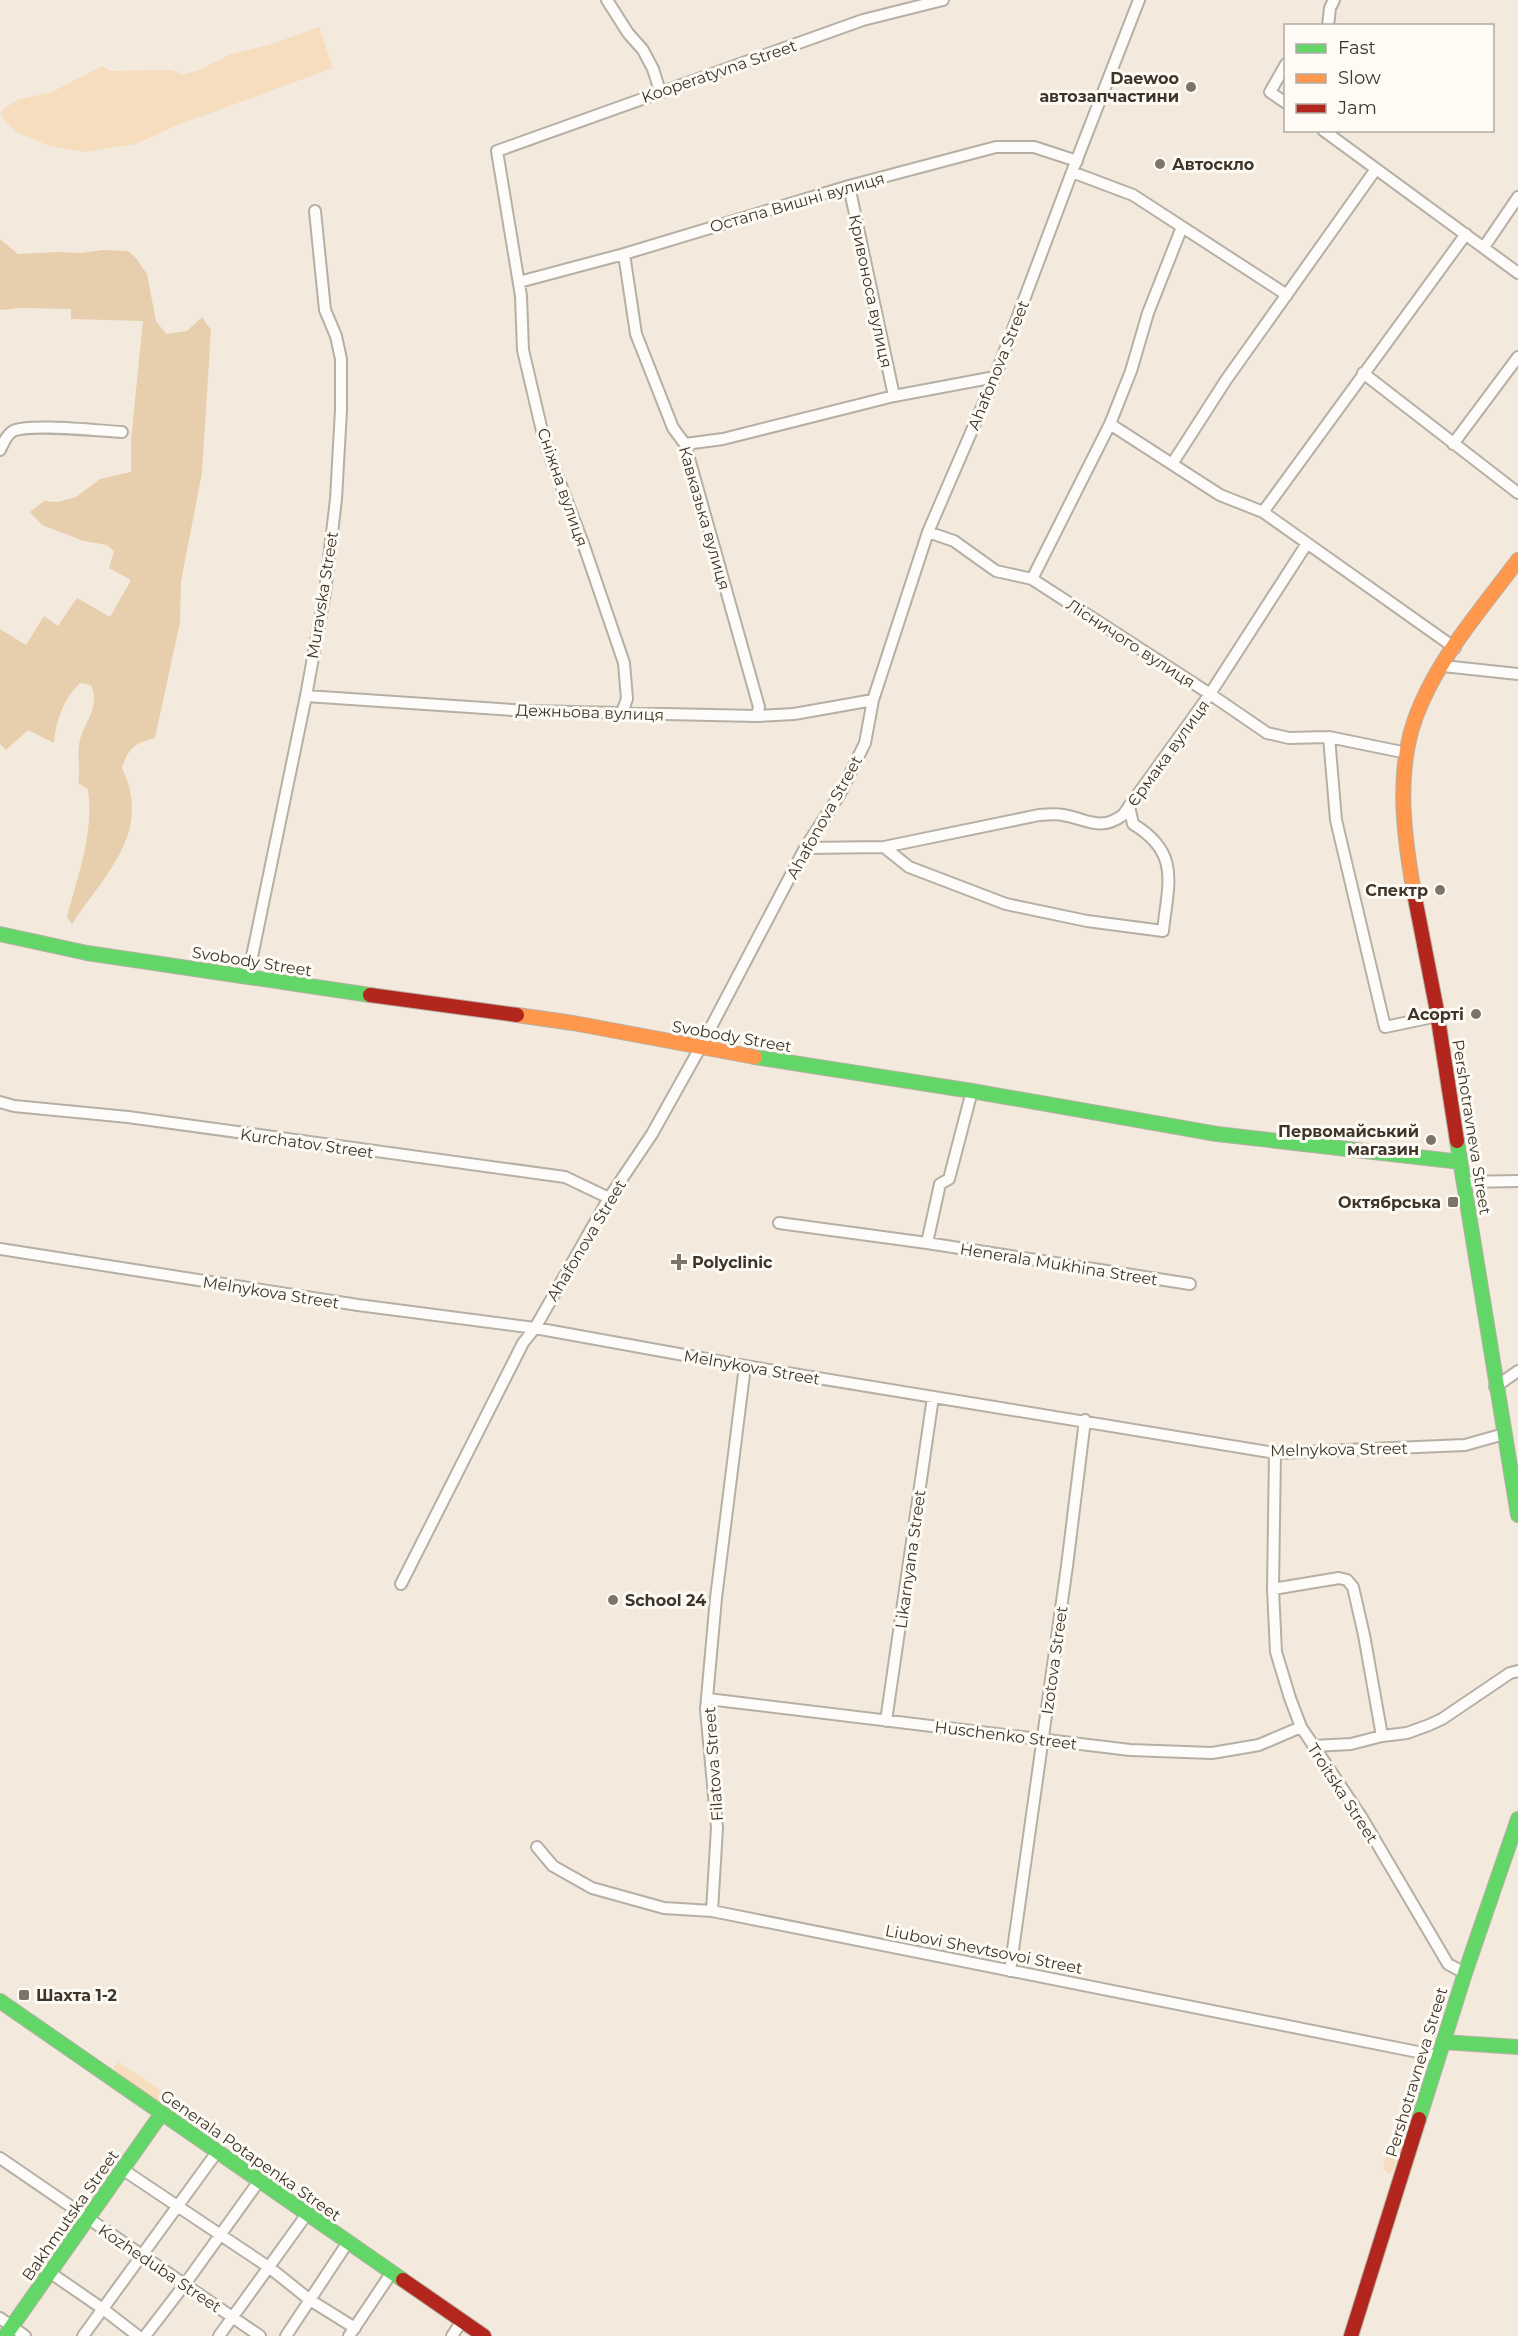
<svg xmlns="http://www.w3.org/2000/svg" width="1518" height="2336" viewBox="0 0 1518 2336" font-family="Montserrat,sans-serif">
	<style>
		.green { fill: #f5ddbe }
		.forest { fill: #e7cfae }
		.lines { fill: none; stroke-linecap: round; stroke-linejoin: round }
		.street-casing { stroke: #b6afa4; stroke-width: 14 }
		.fast-casing { stroke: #b6afa4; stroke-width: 16 }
		.slow-casing { stroke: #b6afa4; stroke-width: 16 }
		.jam-casing { stroke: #b6afa4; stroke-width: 16 }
		.street { stroke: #fdfcfa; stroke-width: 10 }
		.fast { stroke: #63d668; stroke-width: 14 }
		.slow { stroke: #ff974d; stroke-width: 14 }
		.jam { stroke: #b3261e; stroke-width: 14 }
		.poi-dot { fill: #7d7469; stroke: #fefaf4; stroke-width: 2 }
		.labels { text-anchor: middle; stroke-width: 6; stroke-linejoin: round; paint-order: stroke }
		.street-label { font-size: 16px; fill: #3d352a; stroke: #fefaf4 }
		.poi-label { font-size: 16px; font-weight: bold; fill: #3d352a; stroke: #fefaf4; text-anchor: end }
	</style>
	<rect width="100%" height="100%" fill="#f3eadd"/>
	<path class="green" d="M319,27L333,68L175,126L136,144L85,152L50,146L17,133L1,116L2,110L17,100L52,92L102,66L111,71L172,70L183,75L199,70L229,55L275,43Z
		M118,2062L167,2094L168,2100L160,2102L116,2074L114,2067Z
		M1394,2143L1397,2144L1399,2148L1392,2172L1388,2174L1383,2168L1390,2144Z"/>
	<path class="forest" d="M0,239L18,254L58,252L81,253L103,250L128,251L136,258L147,274L156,321L166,334L187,331L202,317L211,330L202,473L181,581L180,622L155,738C134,744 129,747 122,768C153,832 105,874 72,924L67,917C78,876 94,832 88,789L78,783C81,771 77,758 79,745C83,721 101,710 91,685L80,683C63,700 56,720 54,743L28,730L6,750L0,744V629L26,645L44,616L58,626L77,598L110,617L131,580L109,568L114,551L107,545L84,541L42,525L30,512L44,501L58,502L76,497L100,479L131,472V440L143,321L71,319V309L20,308L0,310Z"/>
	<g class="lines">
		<g class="street-casing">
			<path id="street" d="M607,0L628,33L643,50L653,69L660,91
				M1328,26L1330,8L1334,0
				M1286,64L1270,92L1286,103
				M1323,130L1518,273
				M1072,172L1133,195L1287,295
				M849,186L894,396
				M1484,247L1518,197
				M624,254L636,334L673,428L685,444L759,707L757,716
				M519,282L624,254L849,186L996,147H1034L1077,161
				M1363,373L1518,493
				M1110,424L1220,495L1263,512L1455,648
				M685,444L723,439L894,396L995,377
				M1453,444L1518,357
				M0,450C3,444 6,435 13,431C30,423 100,431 122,432
				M1172,464L1226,380L1376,169
				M1263,512L1466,234
				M928,532L954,541L996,571L1032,579L1210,694L1267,733L1289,738L1329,737L1407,753
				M1032,579L1110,424L1131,371L1148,313L1182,227
				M1443,666L1518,674
				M306,696L528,711L757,716L794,714L873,700
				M622,712L627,699L624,663L584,546L551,459L542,431L523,350L521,296L497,151L863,20L943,0
				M1329,737L1336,820L1385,1027L1438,1016
				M884,847L909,867L1006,904L1087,921L1163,931C1168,883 1181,853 1133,824L1129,806
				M805,848L884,847L1039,815C1047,815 1056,813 1063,815C1087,819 1100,832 1123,815L1210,694L1306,545
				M248,976L306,696L325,592L336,499L341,410V359L336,336L325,310L315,211
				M0,1102L14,1106L128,1117L565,1177L609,1198
				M1464,1182L1518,1181
				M779,1223L927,1243L1190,1284
				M927,1243L940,1184L949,1179L972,1091
				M0,1249L358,1305L535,1328L745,1366L1275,1453L1465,1445L1504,1434
				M1495,1387L1518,1371
				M1275,1453L1273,1589L1276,1652L1290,1698L1301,1727L1362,1818L1448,1964L1465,1973
				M401,1584L523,1343L535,1328L609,1198L652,1134L700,1048L805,848L840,794L865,743L873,700L928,532L995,377L1072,172L1139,0
				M1273,1589L1339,1578L1347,1580L1353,1587L1364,1635L1382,1736
				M708,1699L1130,1750L1212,1753L1259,1745L1301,1727
				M886,1721L933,1397
				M1313,1746L1351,1744L1382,1736L1407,1733L1429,1725L1442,1719L1510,1673L1518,1671
				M537,1847L553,1866L592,1888L664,1908L712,1911L1438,2056
				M712,1911L717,1828L706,1709L716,1598L745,1366
				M1010,1971L1067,1566L1085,1420
				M0,2158L260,2336
				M122,2169L270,2268L310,2300L355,2328
				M42,2267L103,2309L138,2336
				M0,2318L25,2336
				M83,2336L217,2152
				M145,2336L185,2284L259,2181
				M219,2336L307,2214
				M286,2336L348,2242
				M349,2336L392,2272
				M452,2336L462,2321"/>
		</g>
		<g class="fast-casing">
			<path id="fast" d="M0,934L87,953L370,995
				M755,1057L972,1091L1217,1134L1461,1162
				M1457,1141L1518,1515
				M0,2001L403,2280
				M1443,2042L1518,2047
				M1419,2119L1465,1973L1518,1819
				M5,2336L162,2113"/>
		</g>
		<g class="slow-casing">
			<path id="slow" d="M1414,893C1403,831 1394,763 1421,704C1444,651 1484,606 1518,560
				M517,1015L573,1023L755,1057"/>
		</g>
		<g class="jam-casing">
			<path id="jam" d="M1414,893L1436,1006L1457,1141
				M370,995L517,1015
				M403,2280L484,2336
				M1351,2336L1419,2119"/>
		</g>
		<use href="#street" class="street"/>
		<use href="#fast" class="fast"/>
		<use href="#slow" class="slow"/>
		<use href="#jam" class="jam"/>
	</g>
	<g class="poi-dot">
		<circle cx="1191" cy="87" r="6"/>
		<circle cx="1160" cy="164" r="6"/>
		<circle cx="1440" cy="890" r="6"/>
		<circle cx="1476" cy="1014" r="6"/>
		<circle cx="1431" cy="1140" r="6"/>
		<rect x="1447" y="1196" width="12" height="12" rx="3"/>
		<path d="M676 1253h6v6h6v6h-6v6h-6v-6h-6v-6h6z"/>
		<circle cx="613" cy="1600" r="6"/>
		<rect x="18" y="1989" width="12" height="12" rx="3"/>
	</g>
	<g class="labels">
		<g class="street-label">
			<text transform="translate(719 71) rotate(-19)" y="6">Kooperatyvna Street</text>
			<text transform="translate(797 202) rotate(-16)" y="6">Остапа Вишні вулиця</text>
			<text transform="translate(871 291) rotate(78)" y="6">Кривоноса вулиця</text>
			<text transform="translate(998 365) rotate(-68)" y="6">Ahafonova Street</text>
			<text transform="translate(563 487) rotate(71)" y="6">Сніжна вулиця</text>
			<text transform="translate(705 518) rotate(74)" y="6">Кавказька вулиця</text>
			<text transform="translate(322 595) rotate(-81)" y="6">Muravska Street</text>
			<text transform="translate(1131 643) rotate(33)" y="6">Лісничого вулиця</text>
			<text transform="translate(590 712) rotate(2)" y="6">Дежньова вулиця</text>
			<text transform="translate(1168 753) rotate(-54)" y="6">Єрмака вулиця</text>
			<text transform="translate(824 817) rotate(-61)" y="6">Ahafonova Street</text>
			<text transform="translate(252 961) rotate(9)" y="6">Svobody Street</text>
			<text transform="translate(732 1036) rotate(10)" y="6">Svobody Street</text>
			<text transform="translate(1472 1127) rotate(81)" y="6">Pershotravneva Street</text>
			<text transform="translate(307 1143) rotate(8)" y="6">Kurchatov Street</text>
			<text transform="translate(586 1240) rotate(-59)" y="6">Ahafonova Street</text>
			<text transform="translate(1059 1264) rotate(9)" y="6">Henerala Mukhina Street</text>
			<text transform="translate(271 1292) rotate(9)" y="6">Melnykova Street</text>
			<text transform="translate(752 1367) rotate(10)" y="6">Melnykova Street</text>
			<text transform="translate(1339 1449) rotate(-1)" y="6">Melnykova Street</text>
			<text transform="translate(910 1559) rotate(-82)" y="6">Likarnyana Street</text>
			<text transform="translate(1054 1660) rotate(-82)" y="6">Izotova Street</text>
			<text transform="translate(1006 1735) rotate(7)" y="6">Huschenko Street</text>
			<text transform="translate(713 1764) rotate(-94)" y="6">Filatova Street</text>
			<text transform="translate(1343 1793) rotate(57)" y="6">Troitska Street</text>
			<text transform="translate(984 1949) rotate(11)" y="6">Liubovi Shevtsovoi Street</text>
			<text transform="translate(1416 2072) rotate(-73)" y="6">Pershotravneva Street</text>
			<text transform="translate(251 2155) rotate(35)" y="6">Generala Potapenka Street</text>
			<text transform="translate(70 2215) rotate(-55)" y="6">Bakhmutska Street</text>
			<text transform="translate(160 2268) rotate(34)" y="6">Kozheduba Street</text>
		</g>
		<g class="poi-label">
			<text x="1179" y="84">Daewoo<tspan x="1179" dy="18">автозапчастини</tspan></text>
			<text x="1172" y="170" text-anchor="start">Автоскло</text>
			<text x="1428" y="896">Спектр</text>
			<text x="1464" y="1020">Асорті</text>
			<text x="1419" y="1137">Первомайський<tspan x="1419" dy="18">магазин</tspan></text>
			<text x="1441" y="1208">Октябрська</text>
			<text x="692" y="1268" text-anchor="start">Polyclinic</text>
			<text x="625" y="1606" text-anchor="start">School 24</text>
			<text x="36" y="2001" text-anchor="start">Шахта 1-2</text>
		</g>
	</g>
	<rect x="1284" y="24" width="210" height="108" fill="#fefaf4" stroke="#b1aba3" stroke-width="1.5"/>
	<rect x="1296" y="44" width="30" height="9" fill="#63d668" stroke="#b1aba3" stroke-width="1.5"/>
	<text x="1338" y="54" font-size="18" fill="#3d352a">Fast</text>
	<rect x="1296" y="74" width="30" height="9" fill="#ff974d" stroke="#b1aba3" stroke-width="1.5"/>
	<text x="1338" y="84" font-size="18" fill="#3d352a">Slow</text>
	<rect x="1296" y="104" width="30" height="9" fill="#b3261e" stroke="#b1aba3" stroke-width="1.5"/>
	<text x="1338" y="114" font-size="18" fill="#3d352a">Jam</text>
</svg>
